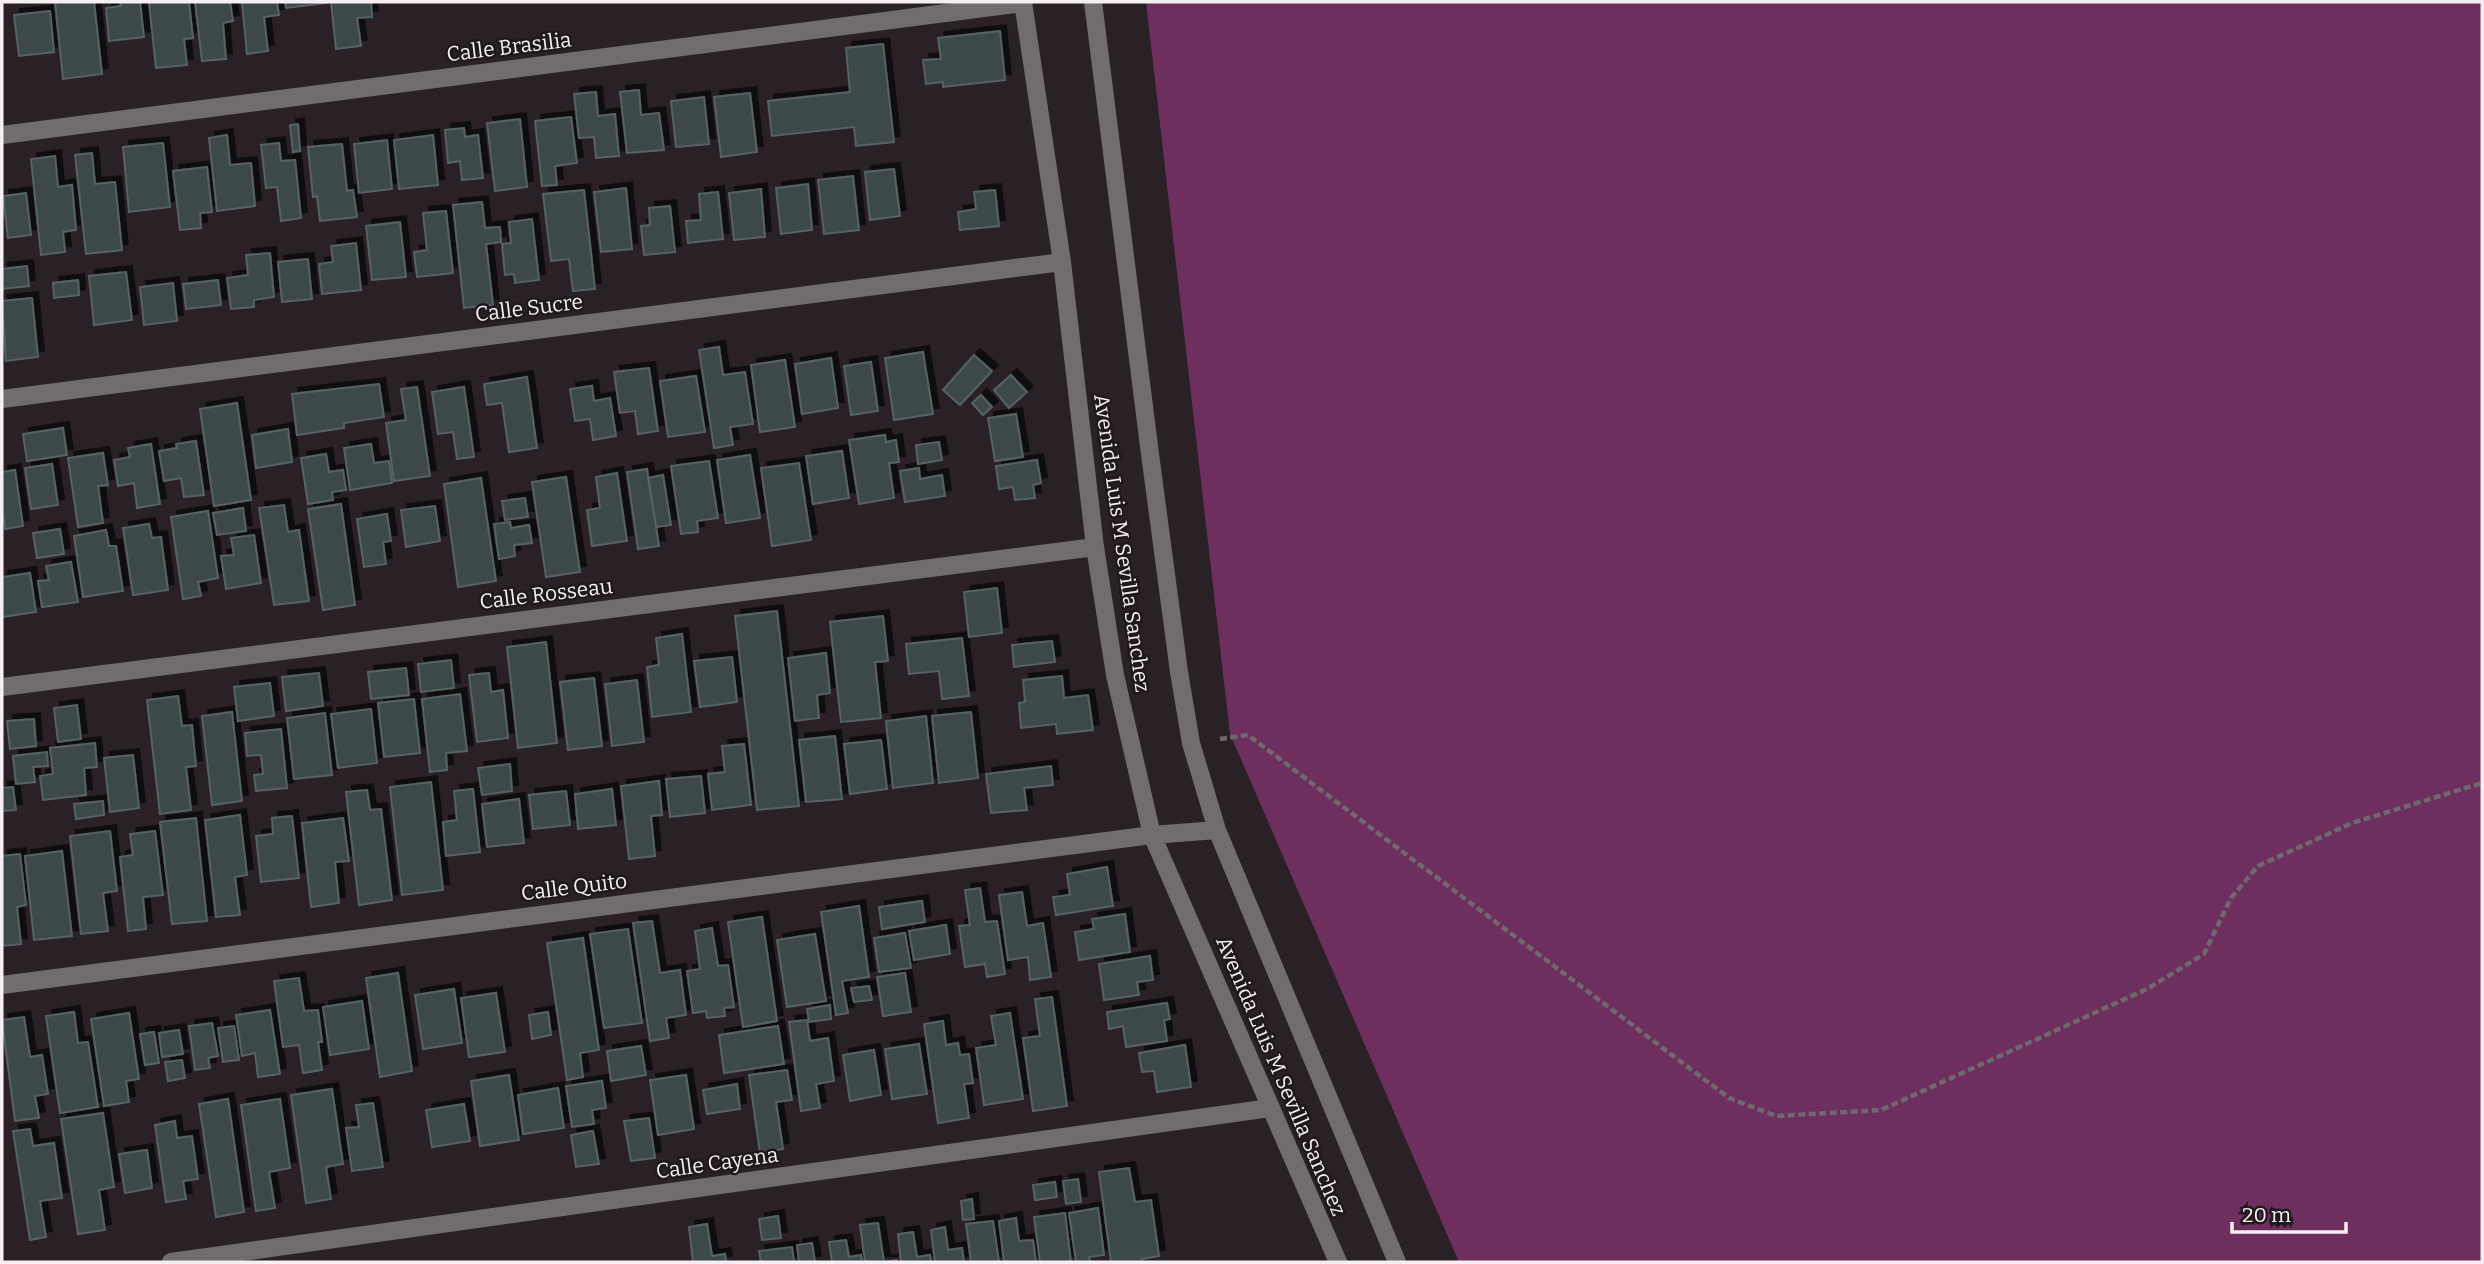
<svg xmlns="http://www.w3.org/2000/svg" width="2484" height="1264" viewBox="0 0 2484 1264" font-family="Bitter,serif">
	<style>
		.forest { fill: #6e2f5f }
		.building { fill: #3d4849; stroke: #566263; stroke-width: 2; filter: url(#shadow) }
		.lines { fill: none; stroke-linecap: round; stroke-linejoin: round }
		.path { stroke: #6f686d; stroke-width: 4.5; stroke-dasharray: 7 3.5; stroke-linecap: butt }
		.minor { stroke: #716d6f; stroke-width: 18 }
		.labels { text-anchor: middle; stroke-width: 5; stroke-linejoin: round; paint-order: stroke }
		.street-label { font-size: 21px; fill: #f5eff3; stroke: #1f181d }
	</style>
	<defs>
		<filter id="shadow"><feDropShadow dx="6" dy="-6" stdDeviation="0" flood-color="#0009"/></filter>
	</defs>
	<rect width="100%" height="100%" fill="#292126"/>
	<path class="forest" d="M1146,2H2482V1262H1459L1230,734Z"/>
	<path class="building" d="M55,2H94L102,74L63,79Z
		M120,2H140L144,37L109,41L106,8L121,6Z
		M149,2H189L193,38L184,39L187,65L156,68Z
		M195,2H230L233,21L223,23L226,59L202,61Z
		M242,2H277L279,15L264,17L268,51L247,54Z
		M285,2H325L326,3L286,8Z
		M331,2H371L372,17L357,18L361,46L336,49Z
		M50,11L54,52L19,56L14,15Z
		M1000,31L1005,80L943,87V82L926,84L923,60L941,59L938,38Z
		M883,44L894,142L856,146L854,127L772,136L768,101L850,92L846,48Z
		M639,90L641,115L659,113L664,150L627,153L620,92Z
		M596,92L598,116L615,114L619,156L596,158L594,137L579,138L574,94Z
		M750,93L757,152L721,157L714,97Z
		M704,97L709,144L676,147L671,101Z
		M571,117L577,163L555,166L557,185L542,186L535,121Z
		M520,119L527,187L495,191L487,123Z
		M298,124L300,151L293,152L290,125Z
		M464,128L465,137L478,135L483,178L462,180L460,161L448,163L445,130Z
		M227,135L230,165L251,163L255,206L217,211L209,138Z
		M433,135L438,185L399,189L394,140Z
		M387,140L392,189L359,193L354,144Z
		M163,143L170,207L129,212L123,147Z
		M279,143L281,161L295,160L301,218L281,221L277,187L266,188L261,145Z
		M342,144L347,191L353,190L357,217L320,221L317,196L313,197L308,147Z
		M92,153L95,184L115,182L122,250L86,254L75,155Z
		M55,156L58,187L72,185L76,230L63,232L65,252L41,255L31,159Z
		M207,167L212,212L200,213L201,228L180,230L173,171Z
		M894,169L900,216L870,220L865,172Z
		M853,176L859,230L824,234L818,180Z
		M808,184L812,230L781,234L776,188Z
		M626,188L632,249L601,252L594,192Z
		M761,189L765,237L734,240L729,193Z
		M584,190L595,289L573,291L569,259L551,261L543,194Z
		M995,190L999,226L960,230L958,212L976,209L974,192Z
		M718,192L723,239L688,243L686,221L701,220L699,194Z
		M26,193L31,235L8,238L3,196Z
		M482,202L485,228L500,227L501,242L486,244L493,305L464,308L453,205Z
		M670,206L675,252L644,255L641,226L650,225L649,208Z
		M446,211L453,273L417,277L414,252L427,250L423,213Z
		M532,219L539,280L515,283L514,274L505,275L502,244L511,243L509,222Z
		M400,222L406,277L372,280L366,226Z
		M356,243L361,290L322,294L319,264L333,262L331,246Z
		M270,253L274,297L254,300V307L231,309L227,278L248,275L246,255Z
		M308,259L312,299L282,302L278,262Z
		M27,266L29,286L2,289V269Z
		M126,272L132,320L94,325L89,276Z
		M78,280L79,295L54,298L53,283Z
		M218,280L221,305L186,309L183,284Z
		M173,283L177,321L144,325L140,287Z
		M32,298L38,357L6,361L2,301Z
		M719,347L723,375L745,372L753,424L730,427L733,445L714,448L699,350Z
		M923,352L933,414L894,420L885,358Z
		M974,355L992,371L960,405L943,390Z
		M831,358L838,408L802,414L795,364Z
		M785,360L795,427L760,432L751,365Z
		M871,362L878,411L851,415L844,366Z
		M649,368L658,431L638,434L635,411L620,413L614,372Z
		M1011,375L1027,392L1009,408L994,390Z
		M696,376L705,432L668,437L660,381Z
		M527,377L537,448L509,452L502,403L487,405L484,384Z
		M379,384L384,417L344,423V428L297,435L292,394Z
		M592,386L594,401L610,398L616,436L593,440L590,419L575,421L570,389Z
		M417,387L430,476L394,481L386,423L406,420L401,389Z
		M464,387L474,457L457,459L453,432L438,434L432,392Z
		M981,395L992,407L983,415L972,403Z
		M237,403L251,500L214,506L200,409Z
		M1016,414L1023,457L995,461L988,418Z
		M63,428L67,455L27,461L23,434Z
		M288,429L292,462L256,468L252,435Z
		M885,435L886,442L896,440L899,462L889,463L894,498L859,504L849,440Z
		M196,441L204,495L184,497L181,478L164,481L159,451L177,448L176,444Z
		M939,442L942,460L918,464L916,445Z
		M151,444L160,504L137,508L134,483L118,486L114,460L130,457L128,448Z
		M371,444L374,463L389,461L392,483L350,490L344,448Z
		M842,451L849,498L813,504L806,456Z
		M103,453L108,485L98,486L103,523L78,527L68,458Z
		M326,454L329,472L343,470L346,490L332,492L333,500L308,504L301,458Z
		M750,455L760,518L726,523L717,460Z
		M1037,460L1041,483L1033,485L1035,498L1015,500L1013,487L999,489L996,466Z
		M709,461L718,518L697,521L698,532L681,534L671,466Z
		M799,463L811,540L772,546L761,468Z
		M52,464L58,505L31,509L25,468Z
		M919,468L920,479L942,475L945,496L905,502L900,471Z
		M647,469L659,546L638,549L627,472Z
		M15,470L23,526L5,529L2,506V472Z
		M617,473L627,541L592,546L587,510L600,508L596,477Z
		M663,475L671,525L656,527L648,478Z
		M566,477L580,572L546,577L532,482Z
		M481,478L496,581L458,587L444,484Z
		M525,498L528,517L505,520L502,501Z
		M341,504L355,605L323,610L308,509Z
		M284,505L288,532L299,530L309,601L274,605L259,508Z
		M435,506L440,541L406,547L401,510Z
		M243,508L246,531L217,535L213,513Z
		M208,511L218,578L198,582L201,596L183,599L171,517Z
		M387,514L391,541L383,542L386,564L364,567L357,519Z
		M510,522L511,528L529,525L532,543L514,545L515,556L499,559L494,524Z
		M149,524L152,538L161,537L168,590L133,595L123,528Z
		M60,529L64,554L37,558L33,533Z
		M106,530L109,546H116L123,591L83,597L74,536Z
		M254,535L261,583L226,589L221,556L234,555L231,538Z
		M71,562L78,602L42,607L38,581L49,580L46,566Z
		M30,573L36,612L2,617V577Z
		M997,588L1002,633L969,637L964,592Z
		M777,611L799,806L757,810L735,616Z
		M883,616L888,661L875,662L881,718L841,722L830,622Z
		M682,634L691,712L652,717L647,667L659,665L656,638Z
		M962,638L969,696L942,699L939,671L909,674L906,644Z
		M1052,641L1055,662L1014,667L1012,645Z
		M546,642L557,743L518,748L507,647Z
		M826,653L830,693L817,695L819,718L795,721L788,658Z
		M732,657L737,702L700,707L694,661Z
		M451,660L454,688L421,692L418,664Z
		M406,668L409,695L371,699L368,672Z
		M319,673L323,706L286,711L282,677Z
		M489,673L491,692L503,690L508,738L477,742L469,675Z
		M1062,676L1064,698L1088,695L1093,730L1057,734L1056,724L1021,728L1019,703L1025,702L1023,680Z
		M594,678L602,746L568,750L560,682Z
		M637,680L644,742L612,746L605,684Z
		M270,683L274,716L238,721L234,687Z
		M460,694L467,751L446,753L447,770L430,772L422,699Z
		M178,696L182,726L192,725L196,766L186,767L191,810L160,814L147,700Z
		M414,699L420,753L384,757L378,703Z
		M77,705L81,739L58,742L54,708Z
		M371,709L377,763L338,768L331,714Z
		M232,712L242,801L212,805L202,716Z
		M971,712L978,778L939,783L932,716Z
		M325,713L332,775L294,779L287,718Z
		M926,716L933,783L893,788L886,721Z
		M34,719L36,746L10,749L7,721Z
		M281,729L287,788L256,791L254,775L263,774L261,755L247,756L245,733Z
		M835,736L842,799L806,802L799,740Z
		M881,740L887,789L850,794L844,744Z
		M95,743L97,767L84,768L86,795L43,800L40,776L53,774L50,748Z
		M744,744L751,805L712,810L708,774L725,772L722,746Z
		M47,752L48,766L33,767L35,782L16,784L13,756Z
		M133,755L139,808L110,812L104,758Z
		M510,764L512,791L482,795L478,768Z
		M1051,766L1053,785L1024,788L1027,810L991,813L986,774Z
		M701,776L705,813L670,817L666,779Z
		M659,781L662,815L651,816L655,856L629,859L621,786Z
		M431,782L443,890L402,895L390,787Z
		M13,787L16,810L2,811V788Z
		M473,789L480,852L446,856L443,822L457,820L454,791Z
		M612,789L616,825L578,829L575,794Z
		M367,790L370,810L381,809L392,900L359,905L346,792Z
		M566,791L570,825L533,829L529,795Z
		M519,799L524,843L487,847L482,804Z
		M103,801L104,815L76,819L74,804Z
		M240,815L247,875L235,877L240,915L216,917L205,820Z
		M292,816L299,878L261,882L256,836L273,834L272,818Z
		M196,818L207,921L172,924L160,822Z
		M343,818L349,861L335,862L339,903L311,907L302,823Z
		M110,831L117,891L103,893L108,931L81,934L70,836Z
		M155,831L163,895L143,897L146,929L128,931L120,857L133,855L130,834Z
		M62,851L72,936L34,940L25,856Z
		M20,854L26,905L17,907L21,944L2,946V856Z
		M1107,867L1113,906L1056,915L1053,897L1070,895L1067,874Z
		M980,888L985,922L997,921L1005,974L987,977L985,964L965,967L959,926L970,925L965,890Z
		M1022,892L1027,926L1043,923L1051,977L1030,980L1028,957L1008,960L999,895Z
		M922,901L925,922L882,929L879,907Z
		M859,906L869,977L842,981L848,1013L836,1015L821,912Z
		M1125,914L1130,952L1079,960L1075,932L1094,929L1092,919Z
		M762,917L777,1021L743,1027L728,922Z
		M652,921L660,973L680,970L686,1015L666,1018L669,1038L650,1041L633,923Z
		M946,925L950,954L914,960L909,931Z
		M712,928L718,966L728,965L734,1007L724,1008L725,1016L707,1018L706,1011L693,1013L687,971L700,969L695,931Z
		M628,929L642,1023L604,1028L590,934Z
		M905,933L911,968L879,972L874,938Z
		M815,934L826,1001L787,1007L777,940Z
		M583,938L599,1050L580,1053L583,1077L567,1080L547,943Z
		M1150,956L1153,980L1137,982L1139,995L1104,1000L1099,964Z
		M398,973L412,1071L380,1077L366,978Z
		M905,973L911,1012L883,1016L877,977Z
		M299,978L304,1011L318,1010L322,1042H318L322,1070L303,1073L299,1045L283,1047L274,981Z
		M869,986L872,1000L854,1002L851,988Z
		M454,989L462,1043L423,1049L415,995Z
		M496,993L505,1052L469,1057L461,998Z
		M1052,997L1067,1106L1033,1111L1023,1038L1040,1036L1035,999Z
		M362,1001L369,1049L330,1055L323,1007Z
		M1167,1003L1170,1019L1164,1020L1167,1041L1126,1047L1123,1026L1109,1029L1107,1012Z
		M830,1005L831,1019L809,1022L807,1009Z
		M270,1010L280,1074L258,1077L255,1053L242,1056L236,1015Z
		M74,1012L78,1043L88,1042L98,1107L60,1113L46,1016Z
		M548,1012L551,1035L532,1039L529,1015Z
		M129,1013L139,1079L126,1081L129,1102L104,1106L91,1019Z
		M1010,1013L1023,1099L984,1105L976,1048L996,1045L991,1016Z
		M24,1017L30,1057L42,1055L48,1094L35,1096L39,1118L15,1121L2,1020Z
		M807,1020L810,1041L828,1038L834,1081L816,1084L820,1108L801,1111L789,1022Z
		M943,1021L946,1045L958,1043L960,1055L969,1054L973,1083L964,1084L969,1118L938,1123L924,1024Z
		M212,1023L218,1056L208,1058L210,1068L195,1070L189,1026Z
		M234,1026L239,1060L223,1062L218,1028Z
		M778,1026L784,1064L724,1073L719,1035Z
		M179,1030L183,1054L162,1057L159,1033Z
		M154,1032L159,1063L145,1065L140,1034Z
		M919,1044L927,1094L892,1099L885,1049Z
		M1185,1045L1191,1087L1157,1092L1154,1071L1142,1072L1139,1053Z
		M641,1046L646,1075L611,1081L607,1051Z
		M874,1050L881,1095L850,1101L843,1055Z
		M182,1060L185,1078L168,1081L165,1062Z
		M787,1070L792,1100L776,1102L783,1149L760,1153L749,1075Z
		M509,1075L519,1140L480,1146L471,1081Z
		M686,1075L694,1129L658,1135L650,1080Z
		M602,1081L606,1108L592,1110L594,1124L572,1127L566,1086Z
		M737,1084L740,1109L707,1114L703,1090Z
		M558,1088L564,1128L523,1134L518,1095Z
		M332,1089L343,1164L326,1167L331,1199L306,1203L291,1095Z
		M228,1099L244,1212L216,1217L199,1104Z
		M280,1099L290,1168L269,1172L275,1208L256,1211L241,1105Z
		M373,1103L383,1167L352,1171L346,1128L359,1127L356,1105Z
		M464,1104L470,1141L432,1147L426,1110Z
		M103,1113L114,1187L99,1190L105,1230L78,1234L61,1119Z
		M649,1118L655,1158L631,1161L624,1121Z
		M175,1121L177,1138L192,1136L198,1179L183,1181L186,1199L166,1202L155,1125Z
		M30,1129L33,1146L54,1143L62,1198L40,1201L46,1237L30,1240L13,1131Z
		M593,1131L599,1164L576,1167L571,1135Z
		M147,1150L152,1188L125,1193L119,1154Z
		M1129,1168L1135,1202L1151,1200L1159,1256L1142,1259V1262H1111L1099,1172Z
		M1078,1179L1081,1202L1066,1204L1063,1181Z
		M1055,1182L1057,1197L1035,1200L1033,1185Z
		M972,1199L974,1219L963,1220L961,1201Z
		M1098,1208L1104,1255L1089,1257L1090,1262H1076L1069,1213Z
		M1065,1213L1071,1262H1040L1034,1217Z
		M778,1216L781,1238L762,1240L759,1219Z
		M1016,1218L1019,1241L1033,1240L1036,1262H1004L999,1221Z
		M993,1221L999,1262H971L966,1224Z
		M878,1223L884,1262L897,1260L898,1262H865L860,1225Z
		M707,1224L712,1256L725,1254L726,1262H693L689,1227Z
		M945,1227L948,1250L962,1248L964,1262H935L931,1230Z
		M913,1232L917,1257L930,1255L931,1262H901L898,1234Z
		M846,1240L849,1257L861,1255L862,1262H832L829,1242Z
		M812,1243L815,1262H799L797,1245Z
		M792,1247L794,1262H761L759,1251Z"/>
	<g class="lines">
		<path class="path" d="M1220,739L1248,735L1729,1098L1776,1116L1881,1110L2147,989L2204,954L2231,898L2258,866L2352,823L2482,783"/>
		<path class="minor" d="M1023,2L1062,262L1095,547L1115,675L1152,835L1338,1262
			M1093,2L1150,454L1179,672L1191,743L1217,830L1397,1262
			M2,135L1023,3
			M2,399L1062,262
			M2,687L1095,547
			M2,985L1152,835L1217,830
			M171,1262L1270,1108"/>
	</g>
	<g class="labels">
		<g class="street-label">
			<text transform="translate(509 47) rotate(-7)" y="7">Calle Brasilia</text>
			<text transform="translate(529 308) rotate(-7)" y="7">Calle Sucre</text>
			<text transform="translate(1122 543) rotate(82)" y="7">Avenida Luis M Sevilla Sanchez</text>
			<text transform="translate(546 594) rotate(-7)" y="7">Calle Rosseau</text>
			<text transform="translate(574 887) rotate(-7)" y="7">Calle Quito</text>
			<text transform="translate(1281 1076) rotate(67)" y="7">Avenida Luis M Sevilla Sanchez</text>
			<text transform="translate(717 1163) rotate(-8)" y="7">Calle Cayena</text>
		</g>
	</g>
	<rect width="2484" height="1264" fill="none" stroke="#f5eff3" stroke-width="7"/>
	<path d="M2232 1222v10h114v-10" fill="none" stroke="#f5eff3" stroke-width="3.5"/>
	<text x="2242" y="1222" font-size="21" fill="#f5eff3" stroke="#1f181d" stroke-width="5" paint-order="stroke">20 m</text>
</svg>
